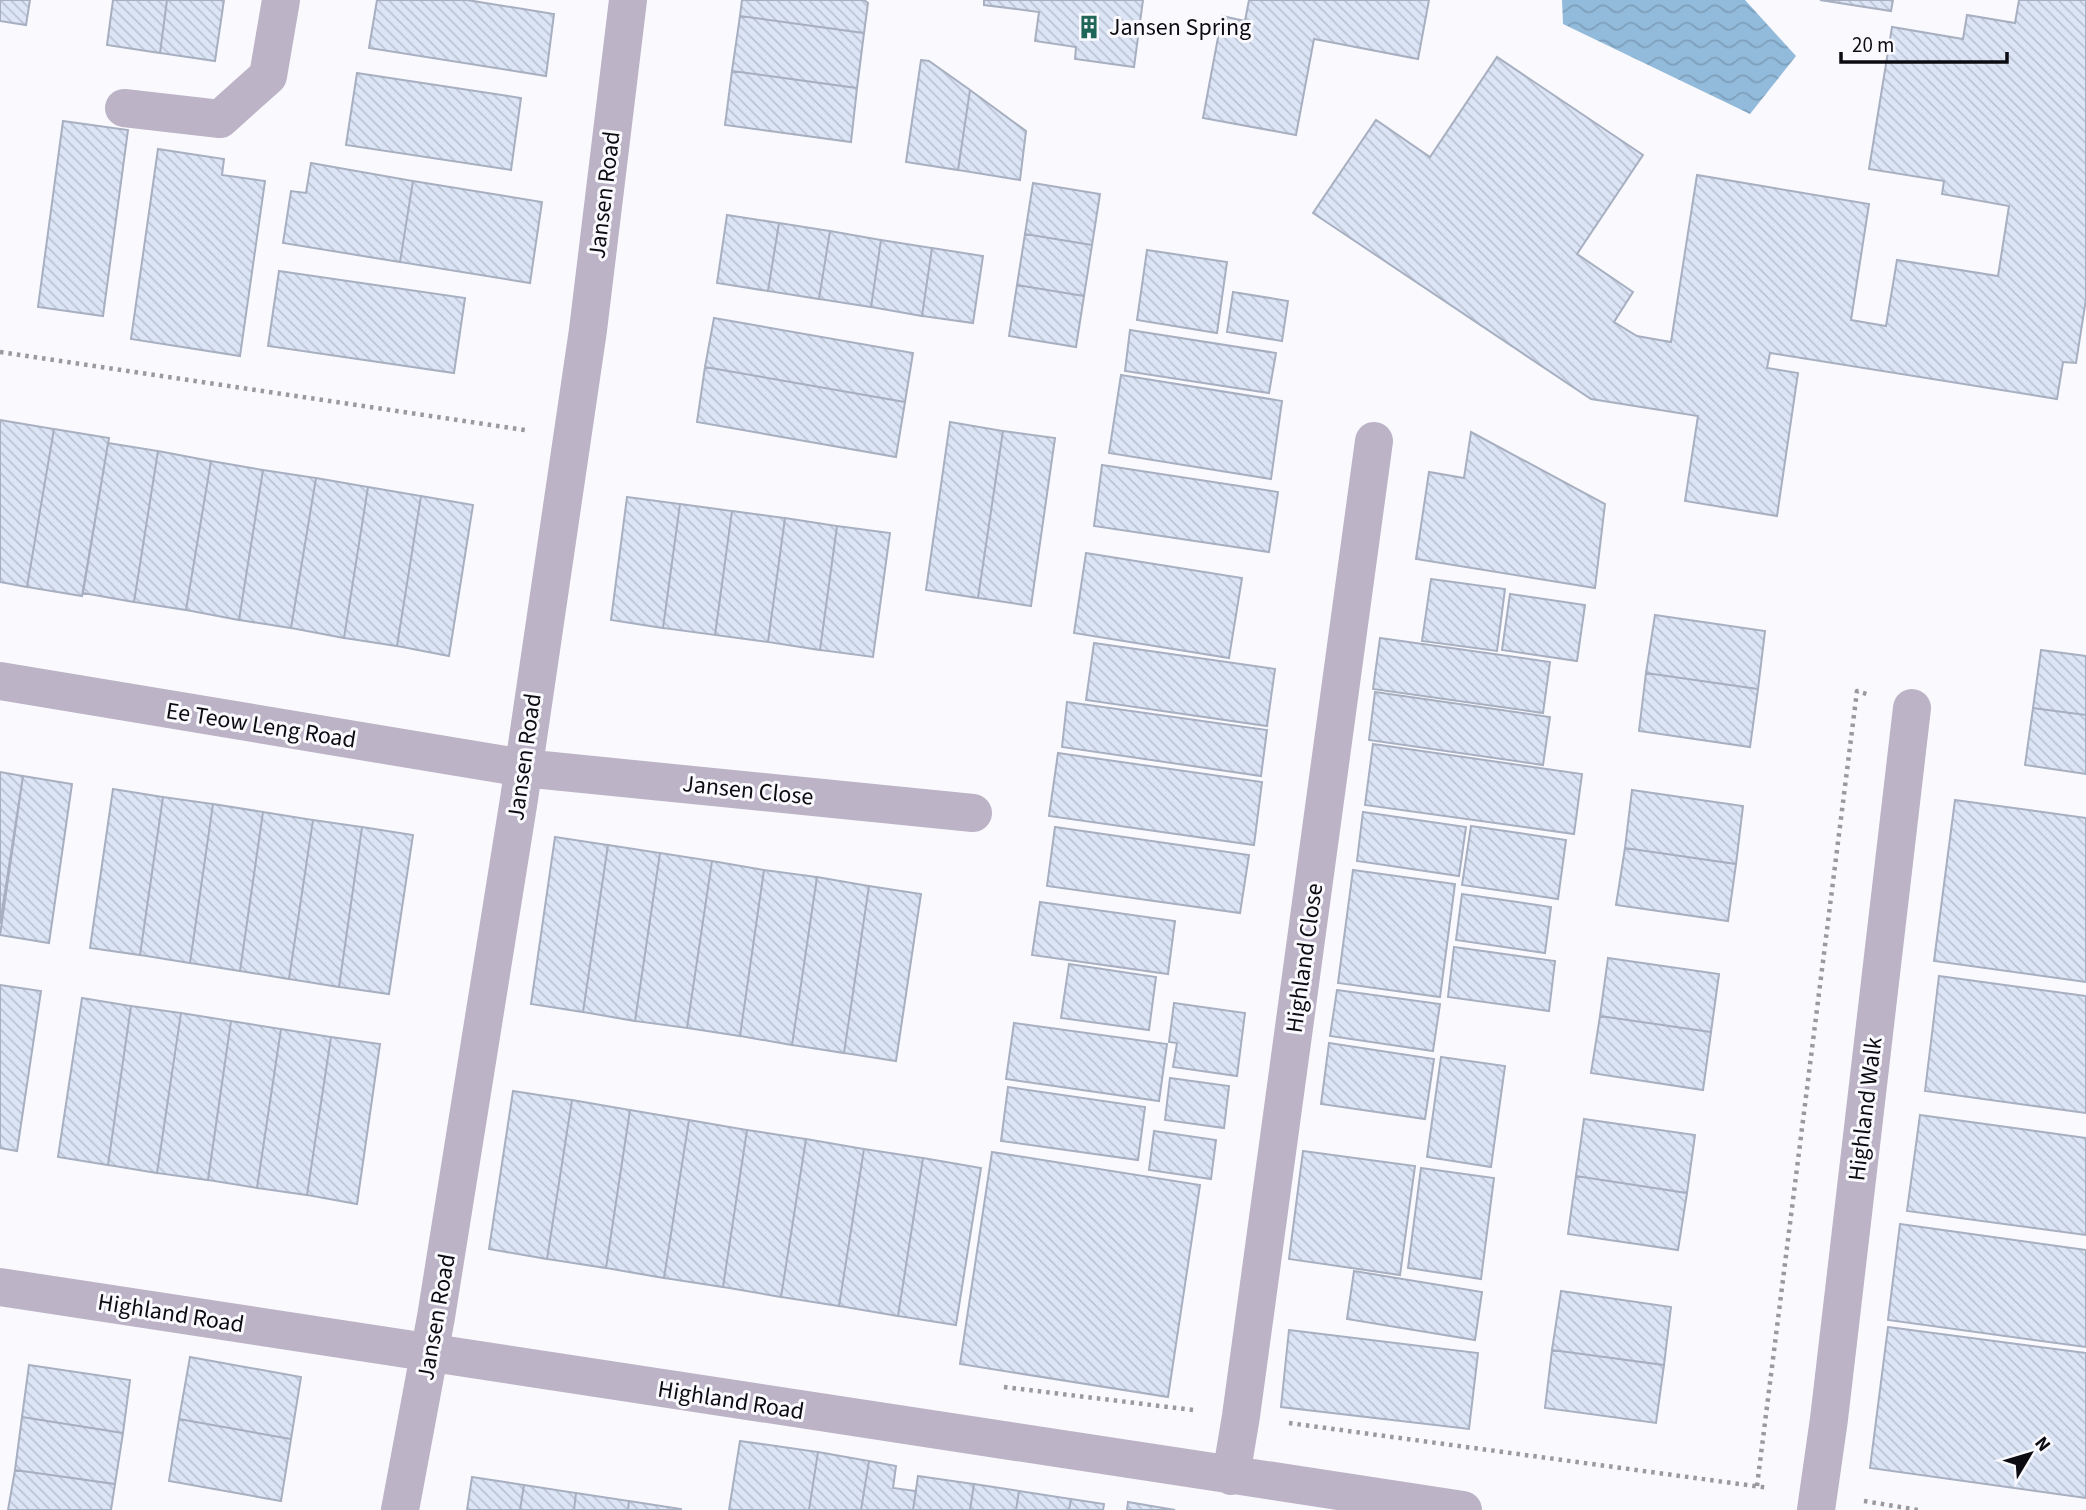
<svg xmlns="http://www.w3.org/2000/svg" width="2086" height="1510" viewBox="0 0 2086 1510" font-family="'Source Sans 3',sans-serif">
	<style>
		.water { fill: url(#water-waves) }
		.building { fill: url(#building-back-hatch); stroke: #a7afc0; stroke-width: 2 }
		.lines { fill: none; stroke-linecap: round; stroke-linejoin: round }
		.path { stroke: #99999e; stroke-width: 4.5; stroke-dasharray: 3.5 5; stroke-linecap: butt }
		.street { stroke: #bcb3c6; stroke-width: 38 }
		.labels { text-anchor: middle; stroke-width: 6; stroke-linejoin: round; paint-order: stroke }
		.poi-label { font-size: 24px; fill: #0b0b11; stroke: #fafafe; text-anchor: start }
		.street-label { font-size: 24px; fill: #0b0b11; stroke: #fafafe }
	</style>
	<defs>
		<pattern id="water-waves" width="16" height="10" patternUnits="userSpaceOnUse" patternTransform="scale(1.75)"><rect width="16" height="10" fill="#92bbdb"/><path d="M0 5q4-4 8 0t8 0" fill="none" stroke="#7d9fbb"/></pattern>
		<pattern id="building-back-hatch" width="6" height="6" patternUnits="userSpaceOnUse" patternTransform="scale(1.75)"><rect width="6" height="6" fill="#dce5f6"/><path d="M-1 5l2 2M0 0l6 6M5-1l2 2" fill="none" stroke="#bbc3d2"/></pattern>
	</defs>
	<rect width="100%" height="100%" fill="#fafafe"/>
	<path class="water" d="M1562,0H1745L1796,56L1750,114L1563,24Z"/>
	<path class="building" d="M0,0H30L26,25L0,21Z
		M113,0H167L160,53L107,45Z
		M167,0H224L215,61L160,53Z
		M377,0H467L554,14L546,76L369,48Z
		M742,0H864L868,3L864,33L740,16Z
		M984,0H1143L1134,67L1075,59L1076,47L1035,41L1039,12L984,5Z
		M1249,0H1429L1418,59L1314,39L1296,135L1203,118L1222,16L1245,21Z
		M1820,0H1893L1891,11Z
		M2019,0H2086V299L2076,363L2063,362L2057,399L1770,353L1767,368L1798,373L1777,516L1685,501L1698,416L1591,399L1313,213L1376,120L1430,157L1497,57L1643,155L1577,254L1633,292L1614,322L1637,336L1671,342L1697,175L1869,204L1851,320L1886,326L1897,260L1998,276L2009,206L1942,194L1944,181L1869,169L1892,27L1963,39L1967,15L2015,23Z
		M740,16L864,33L857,88L732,71Z
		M921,60L929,61L970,90L958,170L906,162Z
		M732,71L857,88L851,142L725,125Z
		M357,73L521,98L511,170L346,145Z
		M970,90L1026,131L1020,180L958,170Z
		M63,121L128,130L103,316L38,307Z
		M158,149L224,159L222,175L265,181L240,356L131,339Z
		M311,163L413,181L400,262L283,243L291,191L306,193Z
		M413,181L542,202L530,283L400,262Z
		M1033,183L1100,194L1092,245L1025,234Z
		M727,215L779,223L768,291L717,283Z
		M779,223L830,231L819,299L768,291Z
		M830,231L881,240L871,307L819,299Z
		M1025,234L1092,245L1084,296L1017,285Z
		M881,240L932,248L922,316L871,307Z
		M932,248L983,256L973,323L922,316Z
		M1147,250L1227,262L1217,333L1137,320Z
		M279,271L465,298L454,373L268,346Z
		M1017,285L1084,296L1076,347L1009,336Z
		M1233,292L1288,301L1282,341L1227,332Z
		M714,318L913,353L905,402L705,367Z
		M1130,330L1276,353L1269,393L1125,371Z
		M705,367L905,402L896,457L697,422Z
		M1121,375L1282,401L1271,479L1109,453Z
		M0,420L54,429L27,587L0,582Z
		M950,422L1003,431L978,598L926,590Z
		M54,429L109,438L82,596L27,587Z
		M1003,431L1055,438L1031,606L978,598Z
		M1471,432L1605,504L1595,588L1416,559L1429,472L1464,478Z
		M108,443L158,451L134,602L83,593Z
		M158,451L211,461L186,610L134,602Z
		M211,461L263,470L239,620L186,610Z
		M1102,465L1278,492L1269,552L1094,526Z
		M263,470L316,478L291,628L239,620Z
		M316,478L368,487L344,638L291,628Z
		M368,487L421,496L397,646L344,638Z
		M421,496L473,505L449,656L397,646Z
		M627,497L680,504L663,628L611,620Z
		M680,504L732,511L715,635L663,628Z
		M732,511L785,518L768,642L715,635Z
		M785,518L837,526L820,650L768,642Z
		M837,526L890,533L873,657L820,650Z
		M1086,553L1242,578L1229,658L1074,633Z
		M1431,579L1505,589L1497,651L1422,641Z
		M1510,594L1585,605L1577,661L1502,650Z
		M1655,615L1765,631L1758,689L1646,673Z
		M1380,638L1550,662L1543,713L1373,689Z
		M1094,643L1275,669L1267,726L1086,700Z
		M2041,650L2086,656V715L2033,708Z
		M1646,673L1758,689L1750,747L1639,731Z
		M1375,692L1550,717L1543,765L1369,740Z
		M1067,702L1267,730L1261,776L1062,747Z
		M2033,708L2086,715V774L2025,765Z
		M1373,744L1582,774L1574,834L1365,805Z
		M1058,753L1262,782L1254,845L1049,816Z
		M0,772L23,776L0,924Z
		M23,776L72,784L49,943L0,935Z
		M113,789L163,797L140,955L90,948Z
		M1632,790L1743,806L1736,864L1625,848Z
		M163,797L213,804L190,963L140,955Z
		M1955,800L2086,818V982L1934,961Z
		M213,804L263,812L240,971L190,963Z
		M263,812L313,820L289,979L240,971Z
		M1363,812L1466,827L1459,876L1357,861Z
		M313,820L362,827L339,987L289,979Z
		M1471,826L1566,840L1558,899L1462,885Z
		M362,827L413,835L389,994L339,987Z
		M1055,827L1249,855L1240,913L1047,886Z
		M555,837L608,845L583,1012L531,1004Z
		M608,845L660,853L635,1021L583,1012Z
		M1625,848L1736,864L1728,921L1616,905Z
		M660,853L712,861L687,1028L635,1021Z
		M712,861L764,870L740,1036L687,1028Z
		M764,870L817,877L792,1045L740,1036Z
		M1353,870L1455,884L1440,997L1338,983Z
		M817,877L869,886L844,1053L792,1045Z
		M869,886L921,894L896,1061L844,1053Z
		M1462,894L1551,907L1545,953L1456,940Z
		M1040,902L1175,921L1168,974L1032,955Z
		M1454,947L1555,961L1549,1011L1448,997Z
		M1608,958L1719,974L1711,1032L1600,1016Z
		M1069,964L1156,977L1149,1030L1061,1018Z
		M1939,976L2086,996V1113L1925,1091Z
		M0,985L41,991L17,1151L0,1148Z
		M1337,990L1440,1004L1433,1051L1330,1036Z
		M82,998L131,1006L108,1165L58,1157Z
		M1174,1003L1245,1013L1237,1076L1173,1067L1177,1043L1169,1042Z
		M131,1006L181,1013L157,1173L108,1165Z
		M181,1013L231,1021L208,1180L157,1173Z
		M1600,1016L1711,1032L1703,1090L1591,1073Z
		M231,1021L281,1029L257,1188L208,1180Z
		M1014,1023L1167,1044L1159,1101L1006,1079Z
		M281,1029L331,1037L307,1195L257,1188Z
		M331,1037L380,1044L357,1204L307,1195Z
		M1329,1043L1434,1059L1425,1119L1321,1104Z
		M1441,1057L1505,1066L1491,1167L1427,1157Z
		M1170,1078L1229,1086L1224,1128L1165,1120Z
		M1008,1087L1145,1107L1138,1160L1001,1141Z
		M513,1091L572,1100L547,1259L489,1249Z
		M572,1100L630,1110L606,1268L547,1259Z
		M630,1110L689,1120L664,1278L606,1268Z
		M1920,1115L2086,1138V1235L1907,1211Z
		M1584,1119L1695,1135L1687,1193L1576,1176Z
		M689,1120L747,1130L723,1287L664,1278Z
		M747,1130L806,1139L781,1297L723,1287Z
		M1154,1131L1216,1140L1211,1179L1149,1170Z
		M806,1139L864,1149L839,1306L781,1297Z
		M864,1149L923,1158L898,1316L839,1306Z
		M1303,1151L1415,1166L1400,1275L1289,1259Z
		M992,1152L1200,1185L1168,1397L960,1364Z
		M923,1158L981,1168L956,1325L898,1316Z
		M1421,1168L1494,1178L1481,1279L1408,1268Z
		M1576,1176L1687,1193L1678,1250L1568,1234Z
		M1900,1224L2086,1250V1347L1888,1320Z
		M1354,1271L1482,1292L1475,1340L1347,1319Z
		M1561,1291L1671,1307L1664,1365L1552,1350Z
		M1888,1327L2086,1353V1498L1870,1468Z
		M1289,1330L1478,1353L1469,1429L1281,1407Z
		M1552,1350L1664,1365L1656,1423L1545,1408Z
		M190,1357L301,1377L291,1439L179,1419Z
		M29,1365L130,1380L123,1433L22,1417Z
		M22,1417L123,1433L115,1484L15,1470Z
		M179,1419L291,1439L281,1501L169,1481Z
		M740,1441L818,1452L809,1510H729Z
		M818,1452L869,1461L861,1510H809Z
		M869,1461L896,1466L893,1488L916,1491L913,1510H861Z
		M15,1470L115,1484L111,1510H8Z
		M918,1476L974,1484L970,1510H913Z
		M472,1477L524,1485L520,1510H467Z
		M974,1484L1019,1491L1016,1510H970Z
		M524,1485L576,1493L574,1510H520Z
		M1019,1491L1071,1499L1069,1510H1016Z
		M576,1493L629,1501L628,1510H574Z
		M1071,1499L1104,1504L1103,1510H1069Z
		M629,1501L681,1509V1510H628Z
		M1128,1502L1175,1510H1127Z"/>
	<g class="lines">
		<path class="path" d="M0,352L525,430
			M1004,1387L1193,1410
			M1289,1423L1769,1488
			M1757,1486L1857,691L1867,694
			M1864,1501L1918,1510"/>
		<path class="street" d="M124,108L220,119L268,76L281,0
			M0,681L523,768L973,813
			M0,1287L1463,1510
			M1231,1476L1241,1416L1374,441
			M400,1510L436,1317L519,799L588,330L628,0
			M1816,1510L1829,1419L1912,708"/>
	</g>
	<defs>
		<g id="building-bare" transform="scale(1.89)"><path d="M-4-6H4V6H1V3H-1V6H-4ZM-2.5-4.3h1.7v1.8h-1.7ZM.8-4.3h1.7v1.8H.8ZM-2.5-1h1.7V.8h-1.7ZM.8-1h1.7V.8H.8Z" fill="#1f6558" stroke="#fafafe" stroke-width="2.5" paint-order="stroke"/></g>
	</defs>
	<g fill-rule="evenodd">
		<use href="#building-bare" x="1089" y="27"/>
	</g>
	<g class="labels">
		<g class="poi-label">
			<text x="1109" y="35">Jansen Spring</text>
		</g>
		<g class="street-label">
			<text transform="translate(604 195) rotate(-83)" y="8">Jansen Road</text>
			<text transform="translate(261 725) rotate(9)" y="8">Ee Teow Leng Road</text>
			<text transform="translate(524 757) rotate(-82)" y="8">Jansen Road</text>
			<text transform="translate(748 790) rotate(6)" y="8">Jansen Close</text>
			<text transform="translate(1304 958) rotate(-82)" y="8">Highland Close</text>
			<text transform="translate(1865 1109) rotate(-83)" y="8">Highland Walk</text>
			<text transform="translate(171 1313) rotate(9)" y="8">Highland Road</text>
			<text transform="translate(436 1317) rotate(-80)" y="8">Jansen Road</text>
			<text transform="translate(731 1400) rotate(9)" y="8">Highland Road</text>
		</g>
	</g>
	<g transform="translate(2030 1454) rotate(52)" stroke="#fafafe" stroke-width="5" paint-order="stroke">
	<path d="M0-5L12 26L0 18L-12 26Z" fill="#0b0b11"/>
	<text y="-10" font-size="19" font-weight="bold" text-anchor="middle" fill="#0b0b11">N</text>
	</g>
	<path d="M1841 52v10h166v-10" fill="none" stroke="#0b0b11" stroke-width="3.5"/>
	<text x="1852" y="52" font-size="21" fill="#0b0b11" stroke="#fafafe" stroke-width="5" paint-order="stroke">20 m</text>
</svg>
